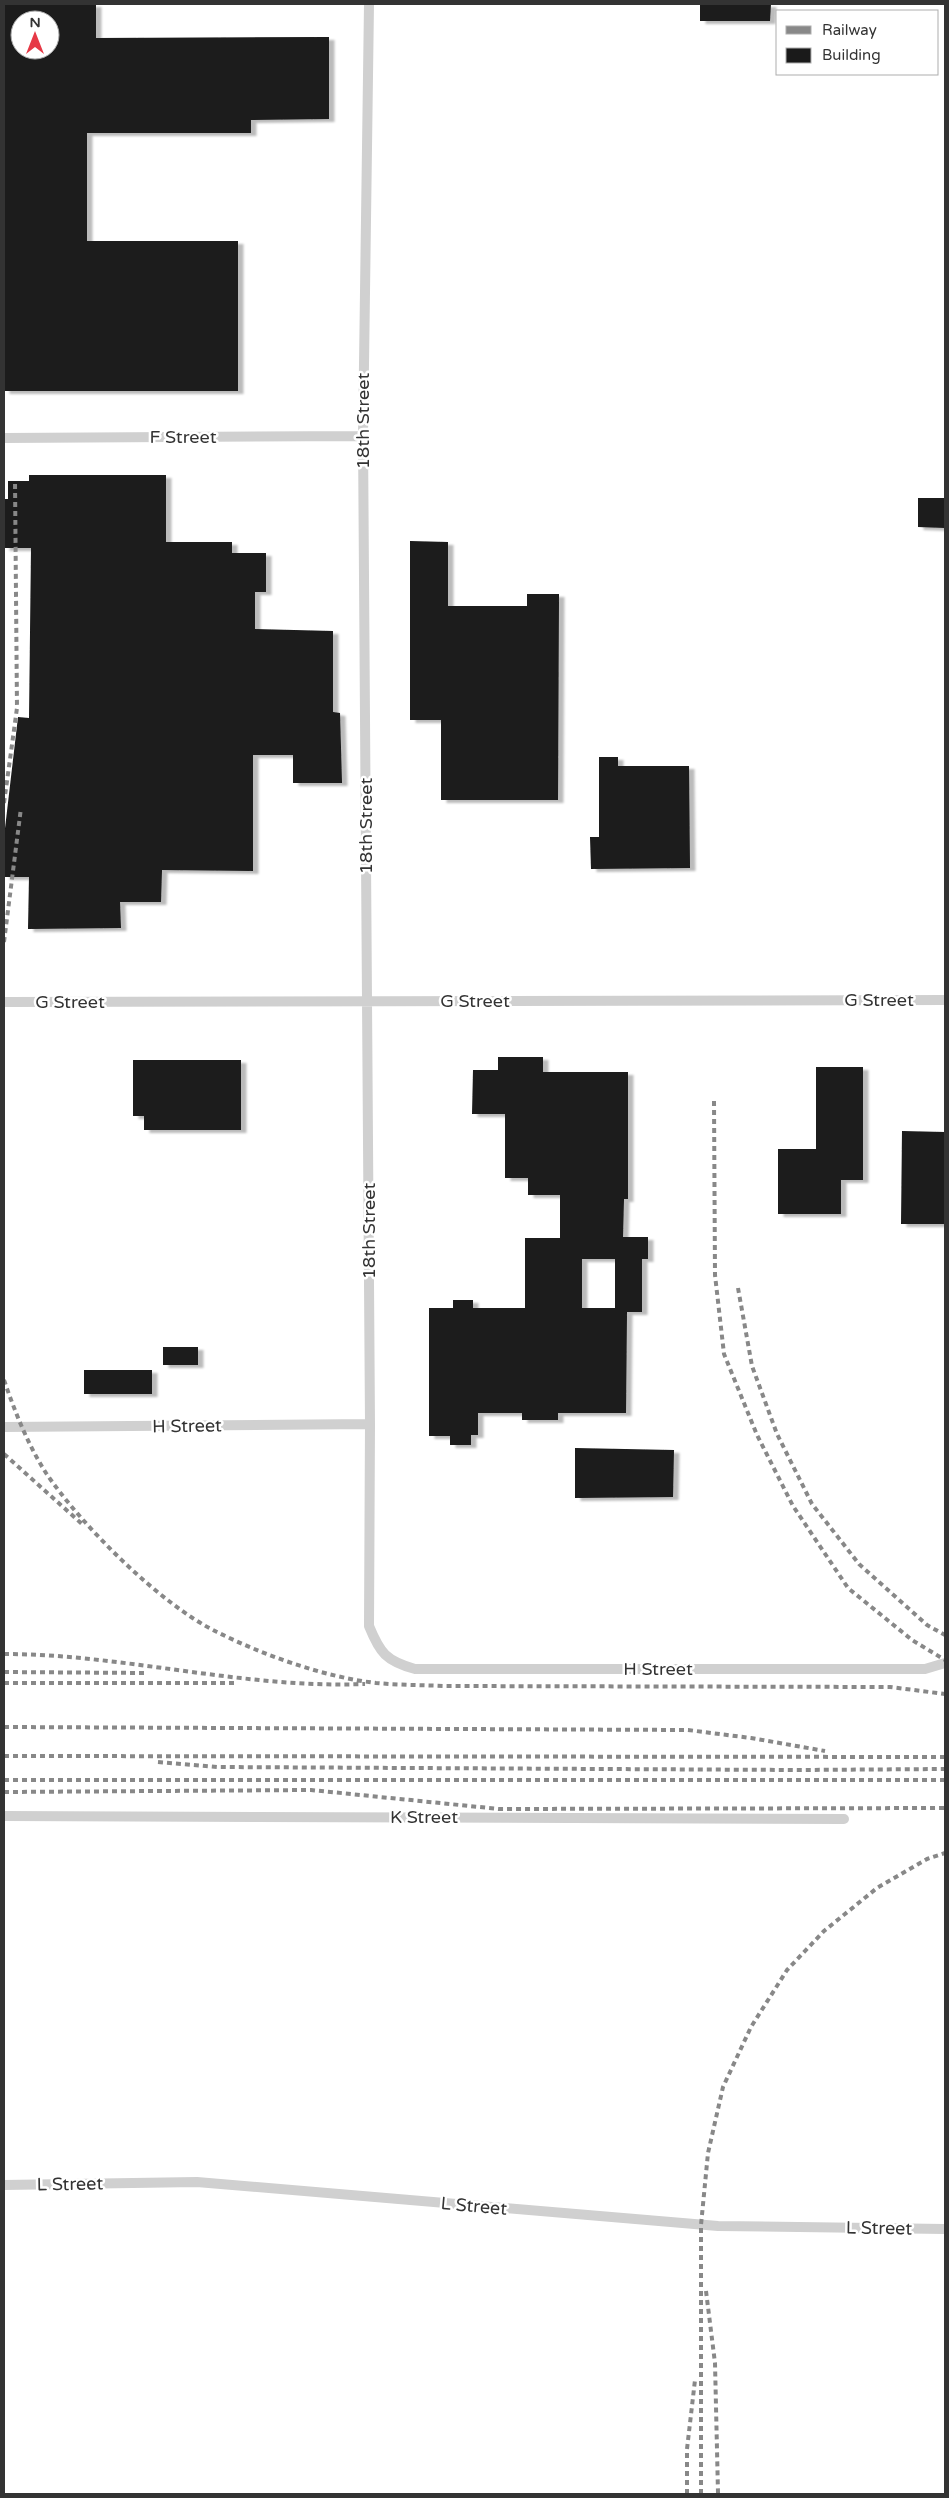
<svg xmlns="http://www.w3.org/2000/svg" width="949" height="2498" viewBox="0 0 949 2498" font-family="'Varela Round',sans-serif">
	<style>
		.building { fill: #1a1a1a; fill-rule: evenodd; filter: url(#shadow) }
		.lines { fill: none; stroke-linecap: round; stroke-linejoin: round }
		.service { stroke: #d0d0d0; stroke-width: 10 }
		.rail { stroke: #888; stroke-width: 4; stroke-dasharray: 5 4; stroke-linecap: butt }
		.labels { text-anchor: middle; stroke-width: 5; stroke-linejoin: round; paint-order: stroke }
		.street-label { font-size: 18px; fill: #333; stroke: #fff }
	</style>
	<defs>
		<filter id="shadow"><feDropShadow dx="5.5" dy="3" stdDeviation="1" flood-color="#0004"/></filter>
	</defs>
	<rect width="100%" height="100%" fill="#fff"/>
	<path class="building" d="M4,4H96V38L329,37V119L251,120V133H87V241H238V391H4ZM20,20H50V50H20Z
		M700,4H771L770,21H700Z
		M29,475H166V542H232V553H266V592H255V629L333,631V712L340,713L342,783H293V755H253V871L162,870L161,902H120L121,928L28,929L29,877H4V837L18,717L29,718L31,548H4V499H8V481H29Z
		M918,498H945V528L918,527Z
		M410,541L448,542V606H527V594H559L558,800H441V720H410Z
		M599,757H618V766H689L690,868L591,869L590,837H599Z
		M498,1057H543V1072H628V1199H624L623,1237H648V1259H642V1312H627L626,1413H558V1420H522V1413H478V1435H471V1445H450V1436H429V1308H453V1300H473V1308H525V1238H560V1195H528V1178H505V1114H472L473,1070H498ZM582,1259H615V1308H582Z
		M133,1060H241V1130H144V1116H133Z
		M816,1067H863V1180H841V1214H778V1149H816Z
		M902,1131L945,1132V1224H901Z
		M163,1347H198V1365H163Z
		M84,1370H152V1394H84Z
		M575,1448L674,1450L673,1497L575,1498Z"/>
	<g class="lines">
		<path class="service" d="M369,4L363,436L370,1424L369,1626C380,1653 386,1661 415,1669H925L945,1663
			M4,438L363,436
			M4,1002L945,1000
			M4,1427L370,1424
			M4,1816L844,1819
			M4,2185L197,2182L718,2226L945,2229"/>
		<path class="rail" d="M4,803L17,708L15,481
			M4,942L21,808
			M714,1101L715,1275L724,1354L757,1435L793,1506L848,1588L912,1640L945,1660
			M738,1288L752,1366L777,1434L812,1504L859,1564L927,1625L945,1635
			M4,1380C15,1412 28,1445 46,1473C81,1525 161,1605 217,1632C263,1655 324,1677 376,1683C398,1685 421,1685 444,1686L890,1687L945,1694
			M4,1454L82,1524
			M4,1654C124,1654 243,1689 365,1684
			M4,1672L146,1673
			M4,1683H234
			M4,1727L688,1730L751,1738L825,1751
			M4,1756L945,1757
			M158,1762L218,1767L797,1770L945,1769
			M4,1780H945
			M4,1792L311,1790L499,1809L945,1808
			M706,2291L715,2363L718,2493
			M687,2494V2449L695,2380
			M701,2494V2225L708,2153L723,2087L751,2027L787,1970L824,1931L877,1888L927,1859L945,1853"/>
	</g>
	<g class="labels">
		<g class="street-label">
			<text transform="translate(363 421) rotate(-90)" y="6">18th Street</text>
			<text x="183" y="443">F Street</text>
			<text transform="translate(366 826) rotate(-90)" y="6">18th Street</text>
			<text x="879" y="1006">G Street</text>
			<text x="475" y="1007">G Street</text>
			<text x="70" y="1008">G Street</text>
			<text transform="translate(369 1231) rotate(-90)" y="6">18th Street</text>
			<text transform="translate(187 1426) rotate(-1)" y="6">H Street</text>
			<text x="658" y="1675">H Street</text>
			<text x="424" y="1823">K Street</text>
			<text transform="translate(70 2184) rotate(-1)" y="6">L Street</text>
			<text transform="translate(474 2206) rotate(5)" y="6">L Street</text>
			<text transform="translate(879 2228) rotate(1)" y="6">L Street</text>
		</g>
	</g>
	<rect width="949" height="2498" fill="none" stroke="#333333" stroke-width="10"/>
	<rect x="776" y="10" width="162" height="65" fill="#ffffff" stroke="#adadad"/>
	<rect x="786" y="26" width="25" height="8" fill="#888888" stroke="#adadad"/>
	<text x="822" y="35" font-size="15" fill="#333333">Railway</text>
	<rect x="786" y="48" width="25" height="15" fill="#1a1a1a" stroke="#adadad"/>
	<text x="822" y="60" font-size="15" fill="#333333">Building</text>
	<g transform="translate(35 35)"><circle r="24" fill="#ffffff" stroke="#adadad"/>
	<path d="M0-4L9 19L0 12L-9 19Z" fill="#e63946"/>
	<text y="-8" font-size="14" font-weight="bold" text-anchor="middle" fill="#333333">N</text>
	</g>
</svg>
